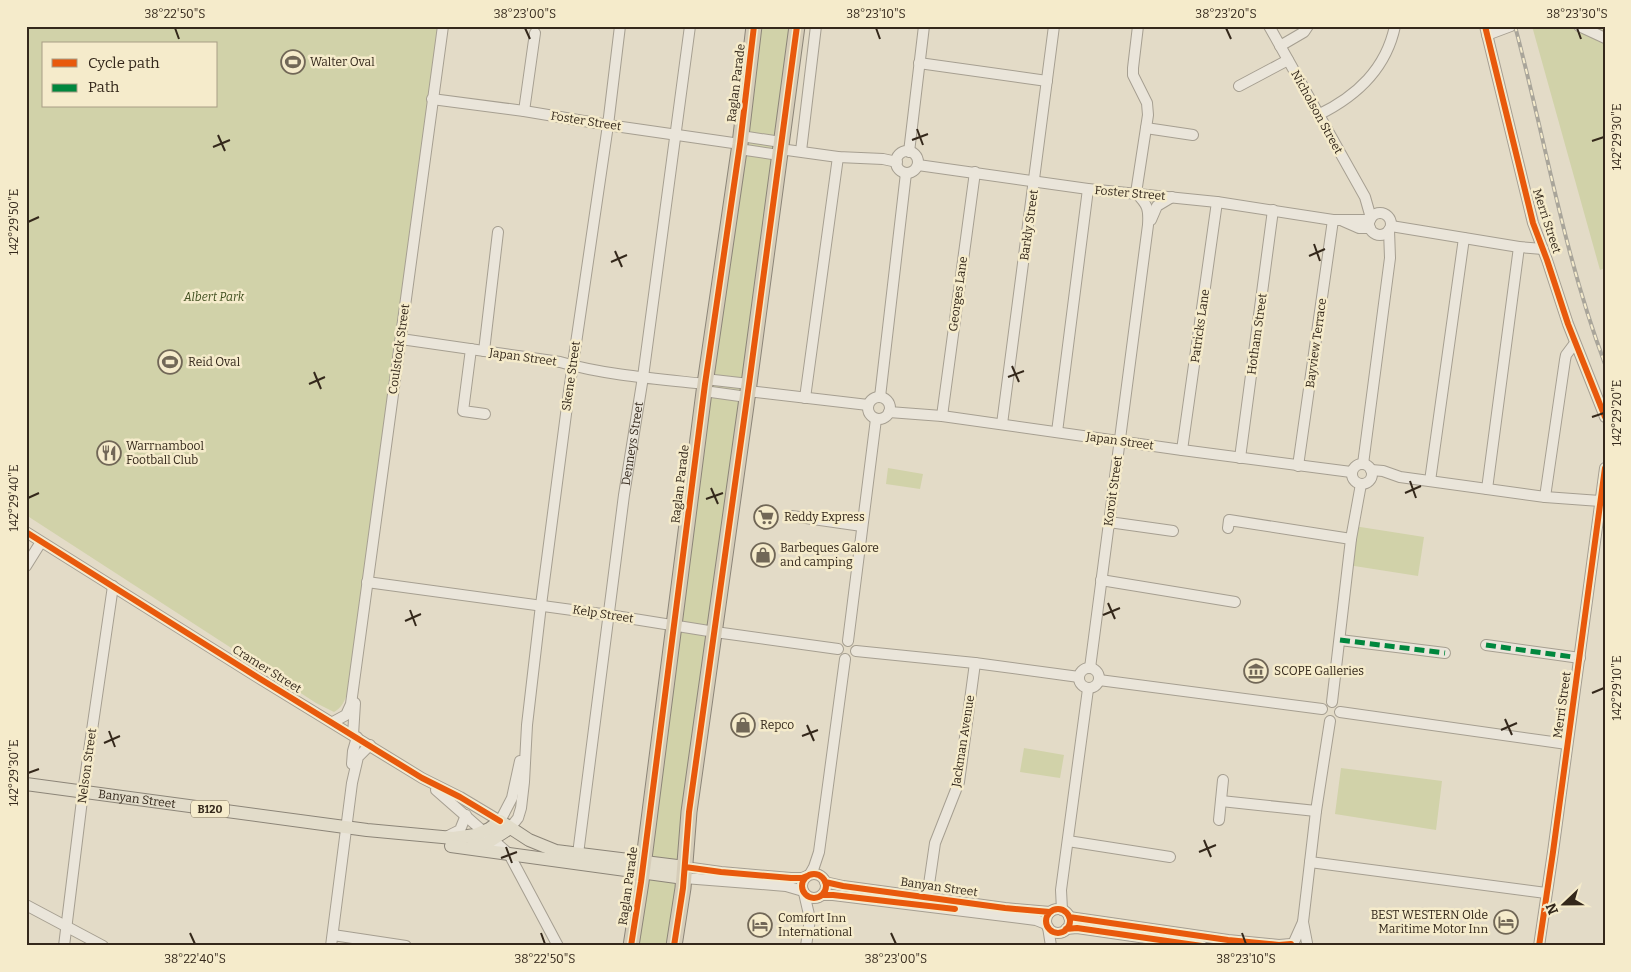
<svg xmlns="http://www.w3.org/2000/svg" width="1631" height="972" viewBox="0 0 1631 972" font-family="Bitter,serif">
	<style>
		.green { fill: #d1d2a9; fill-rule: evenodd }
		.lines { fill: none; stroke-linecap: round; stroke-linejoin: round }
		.minor-casing { stroke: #a69f91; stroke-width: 12 }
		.major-casing { stroke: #8c8578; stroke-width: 14 }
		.highway-casing { stroke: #8c8578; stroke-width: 17 }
		.minor { stroke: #eae5da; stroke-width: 10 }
		.major { stroke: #e2dcca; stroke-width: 12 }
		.highway { stroke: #d5ccb8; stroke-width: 15 }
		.rail-casing { stroke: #a9a59a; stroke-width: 4 }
		.rail { stroke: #f5ebcb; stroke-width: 2; stroke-dasharray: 5.5; stroke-linecap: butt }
		.quiet { stroke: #00873e; stroke-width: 5; stroke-dasharray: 10 5; stroke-linecap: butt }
		.cycleway-casing { stroke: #f5ebcb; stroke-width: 9 }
		.cycleway { stroke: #e8590c; stroke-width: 6 }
		.ticks { fill: none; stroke: #34281b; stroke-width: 2 }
		.labels { text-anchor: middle; stroke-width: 5; stroke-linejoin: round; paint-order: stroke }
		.shield { fill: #f5ebcb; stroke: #6e6250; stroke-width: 1 }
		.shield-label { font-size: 11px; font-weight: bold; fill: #34281b }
		.poi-label { font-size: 12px; fill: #34281b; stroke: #f5ebcb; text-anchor: start }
		.street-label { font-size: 12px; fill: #34281b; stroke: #f5ebcb }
		.park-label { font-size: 12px; font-style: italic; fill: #425121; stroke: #f5ebcb }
		.neatline { fill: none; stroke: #34281b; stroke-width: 2 }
		.ticks-label { font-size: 12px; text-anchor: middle; fill: #34281b }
	</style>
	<rect width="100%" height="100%" fill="#e3dbc7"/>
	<path class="green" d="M26,26H439L352,670C349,684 348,705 334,712L316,703L26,515ZM44,44H216V106H44Z
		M754,26H796L674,946H631Z
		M1532,26H1605V268L1600,270Z
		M888,468L923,474L920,489L886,484Z
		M1354,526L1424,537L1418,576L1348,565Z
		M1024,748L1064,755L1060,778L1020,772Z
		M1341,768L1442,781L1436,830L1335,814Z"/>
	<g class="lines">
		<g class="minor-casing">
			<g id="minor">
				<path d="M1269,26L1365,197L1371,218"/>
				<path d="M1485,26L1533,223L1547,260L1568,324L1605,417"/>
				<path d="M1579,26L1605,38"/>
				<path d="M1487,35L1511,26"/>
				<path d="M1280,46L1304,32L1308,26"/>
				<path d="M919,63L1047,81"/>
				<path d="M1239,86L1288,60"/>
				<path d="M432,99L524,111L608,125L740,144"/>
				<path d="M524,111L535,33"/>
				<path d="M1318,115C1357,96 1386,69 1395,26"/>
				<path d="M1146,128L1193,135"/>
				<path d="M741,136L781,142"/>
				<path d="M739,149L779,155"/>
				<path d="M780,149L838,157L883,159L897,162"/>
				<path d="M801,151L816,26"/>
				<circle cx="907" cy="162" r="11"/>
				<path d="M909,152L924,26"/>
				<path d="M918,165L1088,189L1217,202L1333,220H1370"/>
				<circle cx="1380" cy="224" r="11"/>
				<path d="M1151,220L1157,206L1172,197"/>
				<path d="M1343,221L1359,228H1370"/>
				<path d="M1391,226L1519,247L1543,249"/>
				<path d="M401,339L560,362C604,375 658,379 705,384"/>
				<path d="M471,349L463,411L485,414"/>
				<path d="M484,351L498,232"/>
				<path d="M705,379L749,384"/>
				<path d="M704,391L747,397"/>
				<path d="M748,391L868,405"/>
				<circle cx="879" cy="408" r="11"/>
				<path d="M880,397L906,173"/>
				<path d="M805,398L838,157"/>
				<path d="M889,412L942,416L1182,450L1351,472"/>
				<path d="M942,416L975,172"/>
				<path d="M1002,424L1054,26"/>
				<path d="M1057,432L1088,189"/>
				<path d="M1182,450L1217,202"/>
				<path d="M1240,458L1273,210"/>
				<circle cx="1362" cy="474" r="10"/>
				<path d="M1363,464L1390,258L1389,230"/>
				<path d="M1298,466L1333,220"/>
				<path d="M1371,470L1383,471L1400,477L1545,497L1600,501"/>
				<path d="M1430,481L1464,238"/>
				<path d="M1487,489L1519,247"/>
				<path d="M1545,497L1565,360L1566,355L1575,343"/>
				<path d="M792,516L862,526"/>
				<path d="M1109,522L1173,531"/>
				<path d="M1228,528L1229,520L1351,539"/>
				<path d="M26,532L262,680L422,778L460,797L500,821L512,798L520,761"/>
				<path d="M26,566L41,542"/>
				<path d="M1101,580L1235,602"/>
				<path d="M367,582L609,615L715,632L838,649"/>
				<path d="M1340,640L1445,653"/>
				<path d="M848,641L876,419"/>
				<path d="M1486,645L1580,658"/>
				<path d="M856,651L975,663L1079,677"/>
				<circle cx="1089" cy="678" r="10"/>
				<path d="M1090,668L1148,225C1149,209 1148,205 1136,193L1148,115L1147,103L1133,75V68L1138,26"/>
				<path d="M1099,680L1322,709"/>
				<path d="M1332,702L1351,539L1361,484"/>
				<path d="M1340,712L1567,744"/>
				<path d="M333,722L346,715L351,704L443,26"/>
				<path d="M353,735L355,703"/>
				<path d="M352,764L353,751L357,737"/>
				<path d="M436,790L509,854L558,946"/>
				<path d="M1221,801L1316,811"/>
				<path d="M1219,820L1223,780"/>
				<path d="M510,828L518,818L521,808L524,782L527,725L541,605L569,391L608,125L620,26"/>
				<path d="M448,836L460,830L466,815"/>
				<path d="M1068,841L1170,857"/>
				<path id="s1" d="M578,854L624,495L643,377L690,26"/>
				<path d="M1310,862L1546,893"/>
				<path d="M685,867L721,872L791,878H802L807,876"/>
				<circle cx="814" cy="886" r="12"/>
				<path d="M810,874L814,867L819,852L845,659"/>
				<path d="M684,878L774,885L786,886L803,891"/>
				<path d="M825,882L843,886L1005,908L1050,912"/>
				<path d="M804,893L810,919L806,946"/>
				<path d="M822,895H833L1036,920L1046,924"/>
				<path d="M26,905L103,946"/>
				<path d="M926,905L935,843L959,782L975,663"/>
				<circle cx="1058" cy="921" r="12"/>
				<path d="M1062,910L1061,890L1088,689"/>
				<path d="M1069,917L1228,940L1279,945L1291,944"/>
				<path d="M1048,927L1051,946"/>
				<path d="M1066,929L1077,928L1202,946"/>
				<path d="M333,935L406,946"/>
				<path d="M1294,942L1303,922"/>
				<path d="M1307,943L1303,922L1316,811L1330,721"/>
				<path d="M64,946L83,792L113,586"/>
				<path d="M331,946L352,783L358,757L370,745"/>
				<path d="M1539,946L1553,852L1605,468"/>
			</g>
		</g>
		<g class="major-casing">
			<g id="major">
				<path id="s2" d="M26,784L367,830L453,838L475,835L489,829L500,821L529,840L556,851L685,867"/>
				<path d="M451,846L684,878"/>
				<path d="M472,846L487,843L510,828"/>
			</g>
		</g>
		<g class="highway-casing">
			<path id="highway" d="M631,946L641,882L705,384L740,144L754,26
				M674,946L683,888L689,812L749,384L797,26"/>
		</g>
		<use href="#minor" class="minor"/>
		<use href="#major" class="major"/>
		<use href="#highway" class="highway"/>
		<g class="rail-casing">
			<path id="rail" d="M1515,26C1545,139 1564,255 1605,364"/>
		</g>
		<use href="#rail" class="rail"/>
		<path class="quiet" d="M1340,640L1445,653
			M1486,645L1580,658"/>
		<g class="cycleway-casing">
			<path id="cycleway" d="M1485,26L1533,223L1547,260L1568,324L1605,417
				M26,532L262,680L422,778L460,797L500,821
				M685,867L721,872L791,878H802L807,876
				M802 886a12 12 0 1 1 24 0a12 12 0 1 1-24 0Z
				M825,882L843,886L1005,908L1050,912
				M822,895H833L955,909
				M1046 921a12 12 0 1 1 24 0a12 12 0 1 1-24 0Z
				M1069,917L1228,940L1279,945L1291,944
				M1066,929L1077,928L1202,946
				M631,946L641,882L705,384L740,144L754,26
				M674,946L683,888L689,812L749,384L797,26
				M1539,946L1553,852L1605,468"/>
		</g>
		<use href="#cycleway" class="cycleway"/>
	</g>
	<path class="ticks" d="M175,28L179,39M525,28L530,39M876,28L880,39M1226,28L1231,39M1577,28L1581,39M917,129L923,145M218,135L225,151M912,140L928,134M1592,141L1604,137M213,147L230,140M28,222L39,217M1314,244L1320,261M615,251L622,267M1309,256L1325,249M611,262L627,255M1012,366L1019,382M314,372L321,389M1008,377L1024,371M309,384L325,377M1592,417L1604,413M1410,481L1416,498M711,488L718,504M1405,493L1421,486M28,498L39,493M706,499L723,493M1108,603L1115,619M410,610L416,626M1103,615L1120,608M405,621L421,614M1592,693L1604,688M1505,719L1512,735M807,725L814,741M1501,730L1517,723M109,731L115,747M802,736L818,730M104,743L120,736M28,773L39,769M1204,840L1211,857M506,847L512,863M1199,852L1216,845M501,858L517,852M190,933L195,944M541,933L545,944M891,933L896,944M1242,933L1246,944"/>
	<defs>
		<g id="stadium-ring" transform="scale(1.25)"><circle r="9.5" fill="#f5ebcb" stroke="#716757" stroke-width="1.5"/><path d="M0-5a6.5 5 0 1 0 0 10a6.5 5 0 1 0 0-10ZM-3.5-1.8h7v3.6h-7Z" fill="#716757"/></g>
		<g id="restaurant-ring" transform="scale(1.25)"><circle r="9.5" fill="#f5ebcb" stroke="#716757" stroke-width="1.5"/><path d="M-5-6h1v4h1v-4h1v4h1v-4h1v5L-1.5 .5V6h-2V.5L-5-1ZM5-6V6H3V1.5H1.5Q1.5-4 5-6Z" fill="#716757"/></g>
		<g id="supermarket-ring" transform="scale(1.25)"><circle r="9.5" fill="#f5ebcb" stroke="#716757" stroke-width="1.5"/><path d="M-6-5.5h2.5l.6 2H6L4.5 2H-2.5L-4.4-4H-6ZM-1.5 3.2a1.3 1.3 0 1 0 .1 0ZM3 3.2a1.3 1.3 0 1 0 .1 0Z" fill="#716757"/></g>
		<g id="shop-ring" transform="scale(1.25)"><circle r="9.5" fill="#f5ebcb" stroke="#716757" stroke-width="1.5"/><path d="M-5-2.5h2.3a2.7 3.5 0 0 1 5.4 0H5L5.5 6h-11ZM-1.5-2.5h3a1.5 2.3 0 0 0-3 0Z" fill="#716757"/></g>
		<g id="museum-ring" transform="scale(1.25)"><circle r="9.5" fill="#f5ebcb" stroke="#716757" stroke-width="1.5"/><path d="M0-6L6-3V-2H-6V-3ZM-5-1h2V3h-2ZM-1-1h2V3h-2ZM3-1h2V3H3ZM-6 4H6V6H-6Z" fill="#716757"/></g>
		<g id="hotel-ring" transform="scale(1.25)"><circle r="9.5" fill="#f5ebcb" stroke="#716757" stroke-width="1.5"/><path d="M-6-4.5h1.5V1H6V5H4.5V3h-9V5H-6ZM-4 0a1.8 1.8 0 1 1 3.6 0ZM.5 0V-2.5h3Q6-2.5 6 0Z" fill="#716757"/></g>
	</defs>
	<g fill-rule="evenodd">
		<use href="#stadium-ring" x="293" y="62"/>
		<use href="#stadium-ring" x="170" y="362"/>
		<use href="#restaurant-ring" x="109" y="453"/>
		<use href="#supermarket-ring" x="766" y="517"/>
		<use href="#shop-ring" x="763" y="555"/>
		<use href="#museum-ring" x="1256" y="671"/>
		<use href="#shop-ring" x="743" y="725"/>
		<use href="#hotel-ring" x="1506" y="922"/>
		<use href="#hotel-ring" x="760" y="925"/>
	</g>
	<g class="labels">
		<rect class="shield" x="191" y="800.5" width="38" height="17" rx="4"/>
		<g class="shield-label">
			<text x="210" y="813">B120</text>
		</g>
		<g class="poi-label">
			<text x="310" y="66">Walter Oval</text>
			<text x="188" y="366">Reid Oval</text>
			<text x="126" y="450">Warrnambool<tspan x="126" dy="14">Football Club</tspan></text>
			<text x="784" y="521">Reddy Express</text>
			<text x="780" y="552">Barbeques Galore<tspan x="780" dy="14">and camping</tspan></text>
			<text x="1274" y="675">SCOPE Galleries</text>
			<text x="760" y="729">Repco</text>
			<text x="1488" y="919" text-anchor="end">BEST WESTERN Olde<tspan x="1488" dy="14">Maritime Motor Inn</tspan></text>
			<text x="778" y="922">Comfort Inn<tspan x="778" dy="14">International</tspan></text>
		</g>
		<g class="street-label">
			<text transform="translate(736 83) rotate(-83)" y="4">Raglan Parade</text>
			<text transform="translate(1317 112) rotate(61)" y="4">Nicholson Street</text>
			<text transform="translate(586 121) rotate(9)" y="4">Foster Street</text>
			<text transform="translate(1130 193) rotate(5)" y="4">Foster Street</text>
			<text transform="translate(1547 221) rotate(72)" y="4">Merri Street</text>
			<text transform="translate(1029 225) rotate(-82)" y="4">Barkly Street</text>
			<text transform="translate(958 294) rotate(-82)" y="4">Georges Lane</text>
			<text transform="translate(1200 326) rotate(-82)" y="4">Patricks Lane</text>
			<text transform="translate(1257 334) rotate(-82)" y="4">Hotham Street</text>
			<text transform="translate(1316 343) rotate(-82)" y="4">Bayview Terrace</text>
			<text transform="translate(399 349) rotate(-82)" y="4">Coulstock Street</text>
			<text transform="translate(523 357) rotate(8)" y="4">Japan Street</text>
			<text transform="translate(571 376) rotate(-82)" y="4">Skene Street</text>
			<text transform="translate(1120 441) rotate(8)" y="4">Japan Street</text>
			<text dy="4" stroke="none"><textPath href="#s1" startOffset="414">Denneys Street</textPath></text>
			<text transform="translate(680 484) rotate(-83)" y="4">Raglan Parade</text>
			<text transform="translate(1113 491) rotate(-82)" y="4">Koroit Street</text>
			<text transform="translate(603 614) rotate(9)" y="4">Kelp Street</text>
			<text transform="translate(267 669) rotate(32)" y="4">Cramer Street</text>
			<text transform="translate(1562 705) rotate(-82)" y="4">Merri Street</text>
			<text transform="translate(963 741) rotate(-81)" y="4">Jackman Avenue</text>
			<text transform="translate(87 766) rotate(-82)" y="4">Nelson Street</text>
			<text dy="4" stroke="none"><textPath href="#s2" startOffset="112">Banyan Street</textPath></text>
			<text transform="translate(628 886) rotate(-82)" y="4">Raglan Parade</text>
			<text transform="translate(939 887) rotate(8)" y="4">Banyan Street</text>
		</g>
		<g class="park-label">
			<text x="214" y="301">Albert Park</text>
		</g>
	</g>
	<rect width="1631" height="972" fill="none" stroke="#f5ebcb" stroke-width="55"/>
	<rect x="42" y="42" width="175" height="65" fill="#f5ebcb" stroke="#a89d85"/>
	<rect x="52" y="59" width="25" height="8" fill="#e8590c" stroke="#a89d85"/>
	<text x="88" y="68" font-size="15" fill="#34281b">Cycle path</text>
	<rect x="52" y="84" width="25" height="8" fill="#00873e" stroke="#a89d85"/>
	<text x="88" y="92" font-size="15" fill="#34281b">Path</text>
	<g transform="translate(1564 904) rotate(248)" stroke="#f5ebcb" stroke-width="4" paint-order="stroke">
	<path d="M0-4L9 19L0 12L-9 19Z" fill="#34281b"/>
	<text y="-8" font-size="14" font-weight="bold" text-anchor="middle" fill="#34281b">N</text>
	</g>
	<rect x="28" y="28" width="1576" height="916" class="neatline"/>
	<g class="ticks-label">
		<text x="175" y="18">38°22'50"S</text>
		<text x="525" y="18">38°23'00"S</text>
		<text x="876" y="18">38°23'10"S</text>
		<text x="1226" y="18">38°23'20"S</text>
		<text x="1577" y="18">38°23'30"S</text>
		<text transform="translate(1617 137) rotate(-90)" y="4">142°29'30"E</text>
		<text transform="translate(14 222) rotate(-90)" y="4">142°29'50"E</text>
		<text transform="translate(1617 413) rotate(-90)" y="4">142°29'20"E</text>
		<text transform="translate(14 498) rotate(-90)" y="4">142°29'40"E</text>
		<text transform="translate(1617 688) rotate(-90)" y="4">142°29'10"E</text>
		<text transform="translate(14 773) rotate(-90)" y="4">142°29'30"E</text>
		<text x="195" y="963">38°22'40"S</text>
		<text x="545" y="963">38°22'50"S</text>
		<text x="896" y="963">38°23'00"S</text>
		<text x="1246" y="963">38°23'10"S</text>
	</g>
</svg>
